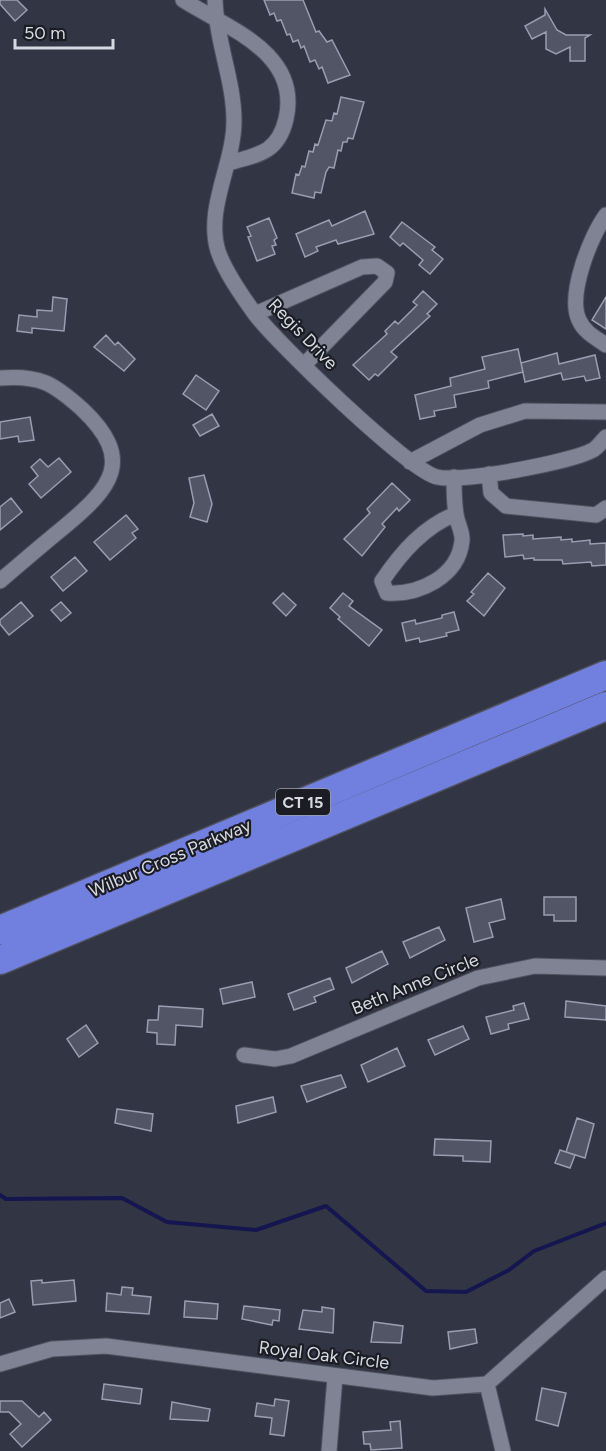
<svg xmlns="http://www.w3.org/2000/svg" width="606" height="1451" viewBox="0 0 606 1451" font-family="Figtree,sans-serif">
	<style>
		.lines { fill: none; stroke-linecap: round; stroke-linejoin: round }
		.stream { stroke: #15154f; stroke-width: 4 }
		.building { fill: #525565; stroke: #999daf; stroke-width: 1.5 }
		.minor-casing { stroke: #4f525e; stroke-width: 17 }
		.motorway-casing { stroke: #4f525e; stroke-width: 31 }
		.minor { stroke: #7f8394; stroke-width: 15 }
		.motorway { stroke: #717fde; stroke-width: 28 }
		.labels { text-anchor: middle; stroke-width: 4.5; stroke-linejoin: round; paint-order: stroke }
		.shield { fill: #1c1d24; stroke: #9ea1a9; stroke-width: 1.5 }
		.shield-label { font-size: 16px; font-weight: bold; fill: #d6d9e2 }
		.street-label { font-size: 18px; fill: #d6d9e2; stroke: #1c1d24 }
	</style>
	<rect width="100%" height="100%" fill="#323544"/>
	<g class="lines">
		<path class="stream" d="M0,1195L6,1199L122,1198L167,1222L256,1230L326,1206L426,1291L466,1292L509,1270L534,1251L606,1223"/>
	</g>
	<path class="building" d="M0,0H17L27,10L15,21L0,4Z
		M264,0H303L316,32L319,31L327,42L332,40L350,75L328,83L322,67L319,69L315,60L310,62L304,46L301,48L298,40L293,42L290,34L287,35L281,20L277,21L274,13L270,15Z
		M545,9L557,30L566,35H590L585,38V61H570V47L556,54L546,49V32L532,39L525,26L545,15Z
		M341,97L364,102L353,139L348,138L347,142H343L341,151L338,150L334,168L329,167L326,172L321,193L315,192L314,198L292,193L296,174L299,175L302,166L305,167L309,151L313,152L315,144L318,145L326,120L332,121L334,113L337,114Z
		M365,211L374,234L338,244L336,240L316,247L318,251L305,257L296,234L329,220L332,226Z
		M269,218L277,238L274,240L276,245L272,246L275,254L257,261L248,237L251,236L247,227Z
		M402,222L435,247L432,250L443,259L430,274L419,265L423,260L403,243L400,246L390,237Z
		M423,291L437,304L427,314L430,316L391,352L397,357L378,376L375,374L369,380L353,365L387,334L385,331L395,321L398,324L417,305L413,302Z
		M53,297L67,299L64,331L32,328V333L17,331L19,315L37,317V310L52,311Z
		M606,297V329L592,320Z
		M106,335L115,345L118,342L135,359L124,371L94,347Z
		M518,349L523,372L488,381L489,388L454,395L456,407L434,411L435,416L420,419L415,395L451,386L450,378L485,369L482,357Z
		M557,353L559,364L595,355L600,378L586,381L584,376L563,380L561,373L525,382L521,363Z
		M196,375L219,391L206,410L183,394Z
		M212,414L219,426L200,436L193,425Z
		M30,417L34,440L19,442L18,436L0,439V422Z
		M59,458L71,472L41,498L29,484L38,476L31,467L40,459L48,467Z
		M204,475L212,504L207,522L190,517L194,503L189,478Z
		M392,483L410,500L399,511L397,508L382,524L385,527L362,556L344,539L370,513L367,509Z
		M11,498L22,512L0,530V507Z
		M126,515L138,529L132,533L136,538L110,560L94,542Z
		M523,534V536L533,535V539L561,537V540L572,539V542L590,540V544L606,543V565L592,566L591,562L563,564L562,560H534V558L524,559L523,555L505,557L503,535Z
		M75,557L87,571L63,591L51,577Z
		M488,573L505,588L484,616L467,601L474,594L471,592Z
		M283,593L296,605L286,616L273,603Z
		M343,593L353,601L349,606L382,630L369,646L338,619L340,617L330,608Z
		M21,602L33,616L9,635L0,624V620Z
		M61,602L71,613L61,621L51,610Z
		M454,612L459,630L446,633L447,636L420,642L419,638L406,641L402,623L415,620L416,624L442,618V615Z
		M544,897H576V921H554V915H544Z
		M501,899L505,919L489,923L493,937L474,942L466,908Z
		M439,927L445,940L410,958L403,942Z
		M382,951L388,964L352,983L346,968Z
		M330,978L334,989L314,997L316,1002L294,1010L288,994Z
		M252,982L255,997L223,1004L220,989Z
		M566,1001L606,1006V1020L565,1017Z
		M524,1003L529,1019L508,1024L509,1029L491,1034L486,1017L514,1010L513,1006Z
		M159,1006L203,1009L202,1027L176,1025L175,1045L157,1044V1033L147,1032L148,1020H158Z
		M86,1025L98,1043L79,1057L67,1039Z
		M463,1026L469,1039L435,1055L428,1040Z
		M397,1048L405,1066L368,1082L361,1065Z
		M341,1075L346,1087L307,1102L301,1086Z
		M273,1097L276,1112L238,1123L236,1106Z
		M117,1109L153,1114L151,1131L115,1123Z
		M577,1118L594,1124L585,1158L566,1152Z
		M435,1139L491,1141L490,1162L463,1161V1156L434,1155Z
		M560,1150L575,1155L570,1168L555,1163Z
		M42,1280V1283L74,1280L76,1301L33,1305L31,1281Z
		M122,1287L133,1288L132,1295L151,1297L149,1314L106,1311L107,1293L121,1295Z
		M9,1299L15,1312L0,1318V1303Z
		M185,1301L218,1304L217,1319L184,1317Z
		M244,1306L280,1310L279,1321L273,1320L272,1325L242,1319Z
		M322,1307L334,1309L333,1333L299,1329L303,1310L322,1312Z
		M374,1322L403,1326L401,1343L371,1342Z
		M475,1329L477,1343L450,1349L448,1332Z
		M104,1384L142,1389L140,1404L102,1399Z
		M542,1388L566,1393L558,1426L536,1420Z
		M275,1399L289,1401L284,1436L270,1434L272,1418L255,1416L257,1403L274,1406Z
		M0,1401H22L39,1417L44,1412L51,1420L22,1447L10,1434L21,1424L9,1412H0Z
		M172,1402L210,1409L208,1421L170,1419Z
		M400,1421L402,1448L371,1450L370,1444H364L363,1432L391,1430L390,1422Z"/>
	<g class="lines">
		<g class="minor-casing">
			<path id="minor" d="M183,0C229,29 301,53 286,119C278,153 258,155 228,163
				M215,0C216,41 234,80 234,121C234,164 205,208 218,251C225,272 242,296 255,314C276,342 408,470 437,477C461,483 571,462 593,450C598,447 602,441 606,437
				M606,215C591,235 567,295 579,320C584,332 596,338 606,345
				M255,314L362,267L377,266L387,273L385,282L304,365
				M0,378C40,375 53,383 82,409C136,460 111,488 64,527C42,545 21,563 0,581
				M410,462L480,425L525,411L606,412
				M489,474L491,493L506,506L596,515L606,508
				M454,477C454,489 454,502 456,514C457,523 463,532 462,541C458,577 419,595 387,593L382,581C401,553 424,526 456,514
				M244,1055L275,1059L291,1056L478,978L535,966L606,968
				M0,1364L52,1349L106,1346L433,1388L487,1384L606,1278
				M487,1384L503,1451
				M329,1451L335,1377"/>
		</g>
		<g class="motorway-casing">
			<path id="motorway" d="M0,930L606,675
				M0,960L606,706"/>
		</g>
		<use href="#minor" class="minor"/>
		<use href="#motorway" class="motorway"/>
	</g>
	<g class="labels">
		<rect class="shield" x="276" y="789" width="54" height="26" rx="4.5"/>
		<g class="shield-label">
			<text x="303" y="808">CT 15</text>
		</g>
		<g class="street-label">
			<text transform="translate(303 334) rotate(46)" y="6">Regis Drive</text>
			<text transform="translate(170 858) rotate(-23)" y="6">Wilbur Cross Parkway</text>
			<text transform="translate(415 984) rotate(-22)" y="6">Beth Anne Circle</text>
			<text transform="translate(324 1355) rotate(7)" y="6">Royal Oak Circle</text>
		</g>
	</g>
	<path d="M15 39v9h98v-9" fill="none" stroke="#d6d9e2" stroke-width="3"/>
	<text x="24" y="39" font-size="18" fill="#d6d9e2" stroke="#1c1d24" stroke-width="4.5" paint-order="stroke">50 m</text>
</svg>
